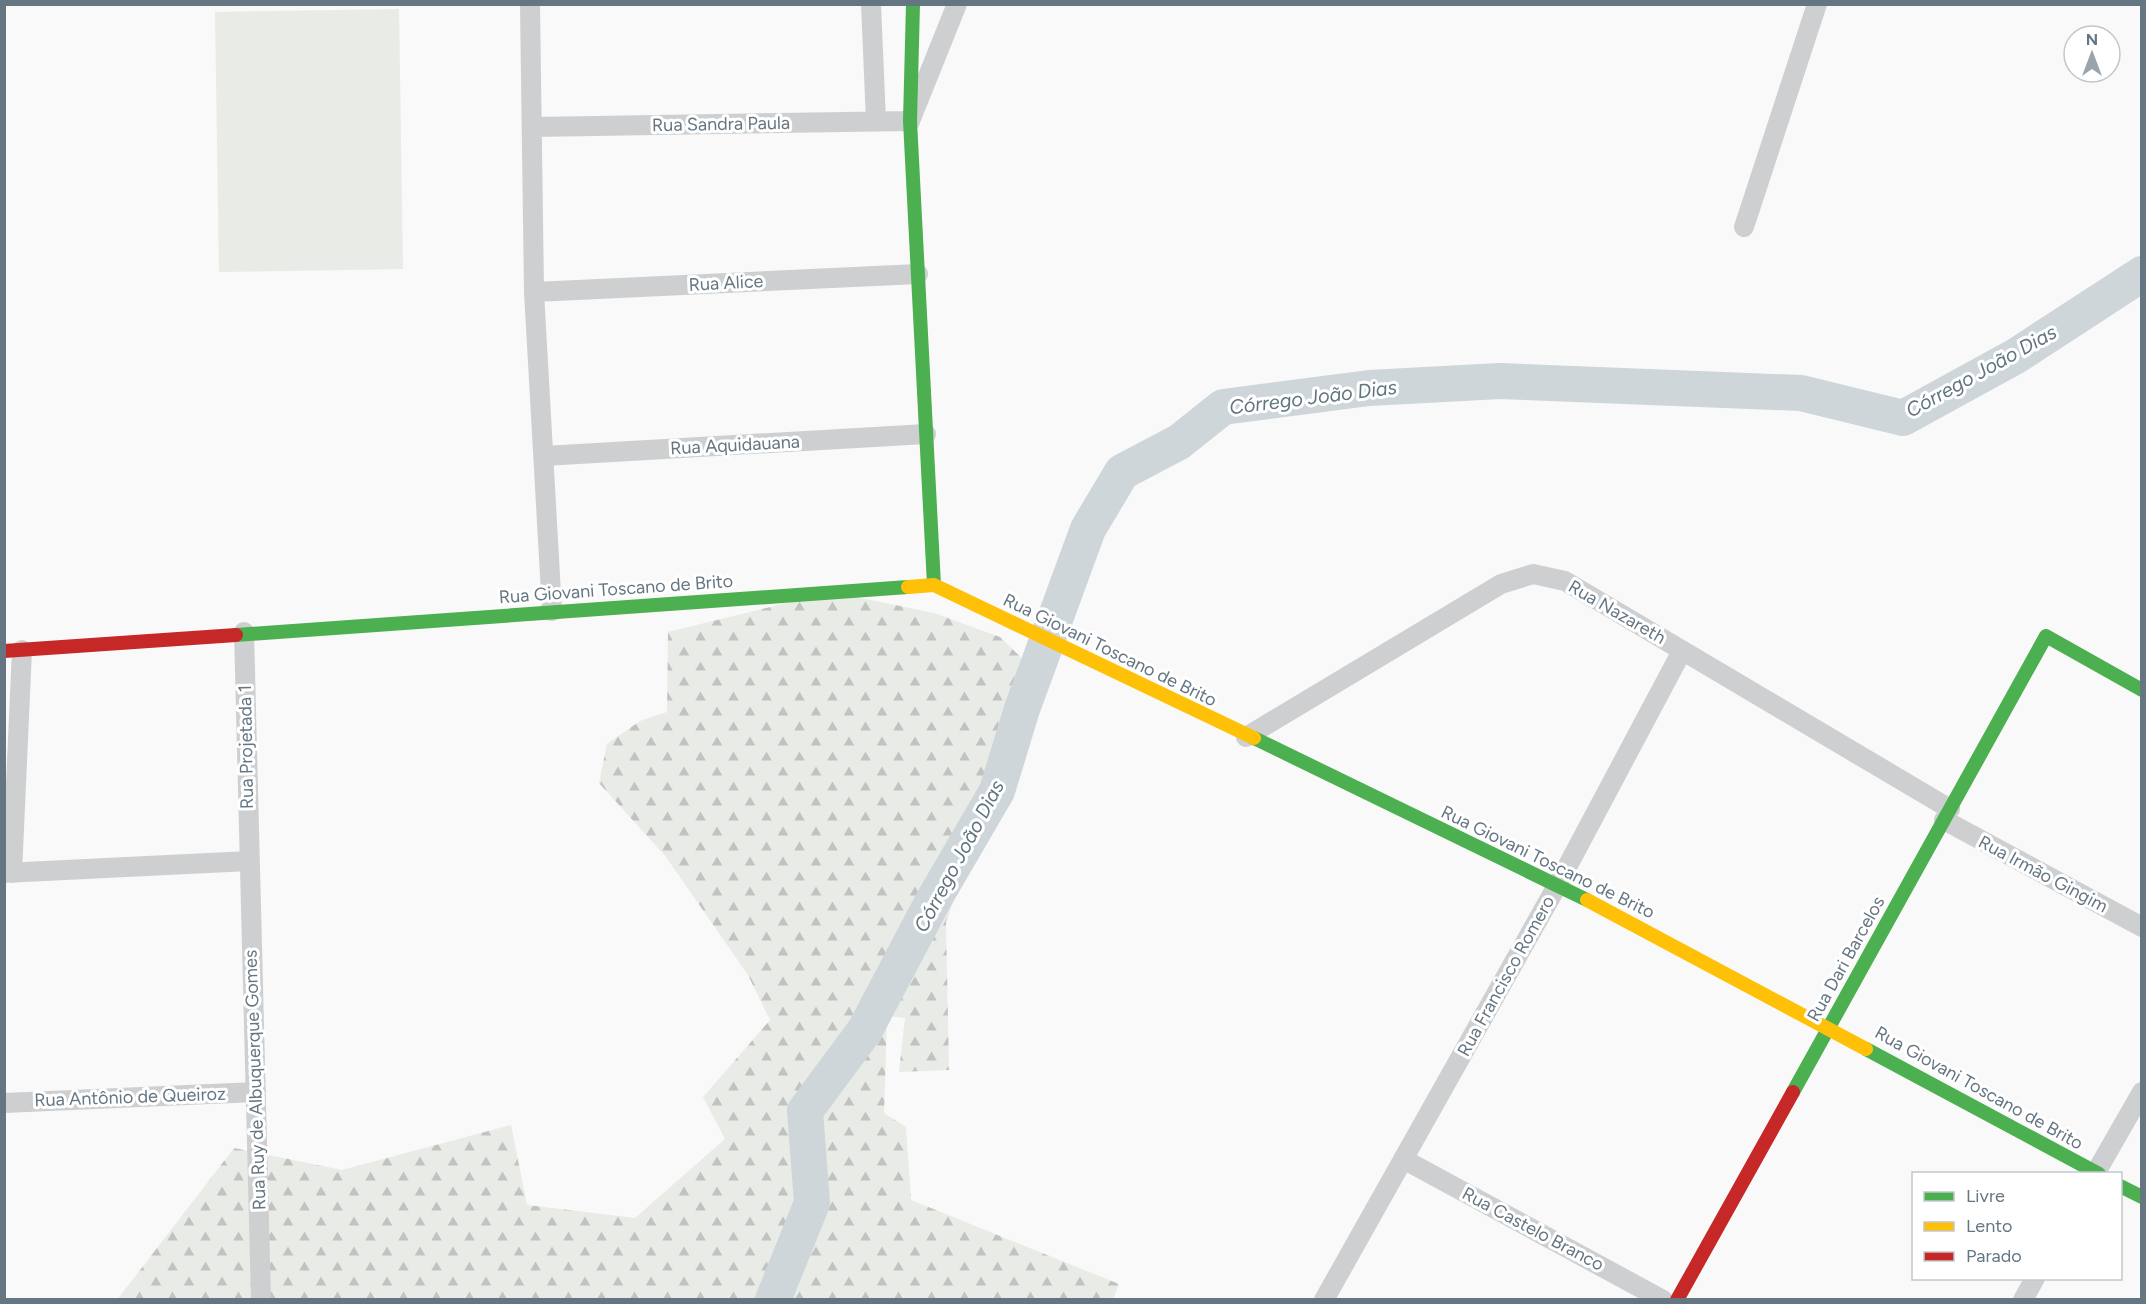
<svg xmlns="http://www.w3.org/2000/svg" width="2146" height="1304" viewBox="0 0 2146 1304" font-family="Figtree,sans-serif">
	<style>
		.grass { fill: #e8ebe6 }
		.forest { fill: url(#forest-firs) }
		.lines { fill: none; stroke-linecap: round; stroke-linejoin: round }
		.river { stroke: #ced6d9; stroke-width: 36 }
		.street { stroke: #cecfd0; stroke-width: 20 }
		.fast { stroke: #4caf50; stroke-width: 14 }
		.slow { stroke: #ffc107; stroke-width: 14 }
		.jam { stroke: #c62828; stroke-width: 14 }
		.labels { text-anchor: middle; stroke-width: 6; stroke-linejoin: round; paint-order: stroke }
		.street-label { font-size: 18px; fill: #657683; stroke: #fff }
		.water-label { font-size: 20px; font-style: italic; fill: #60757c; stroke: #fff }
	</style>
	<defs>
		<pattern id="forest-firs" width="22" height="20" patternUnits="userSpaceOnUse" patternTransform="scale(1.5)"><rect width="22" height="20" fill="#e8ebe6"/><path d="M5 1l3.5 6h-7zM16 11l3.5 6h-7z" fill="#c0c3c0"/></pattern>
	</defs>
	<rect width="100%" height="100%" fill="#f9f9f9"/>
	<path class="grass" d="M399,9L403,269L219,272L215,12Z"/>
	<path class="forest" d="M832,592L934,613L1000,637L1038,674L1035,708L1018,765L969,858L946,922L949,1070L899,1072L905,1018L887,1016L884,1113L906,1127L911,1200L1119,1284L1113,1299L117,1300L234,1148L342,1170L511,1125L527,1205L635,1218L725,1139L703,1097L770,1020L748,975L666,857L599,783L607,744L640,721L667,712L668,632Z"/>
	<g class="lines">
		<path class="river" d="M773,1300L812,1203L805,1111L865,1030L934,899L997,791L1022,709L1088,529L1122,472L1179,442L1223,407L1369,388L1500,381L1801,393L1903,418L2016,356L2142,274"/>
		<path class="street" d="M530,4L534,292L552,611
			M871,4L876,121
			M533,127L910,121L957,4
			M1744,227L1817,4
			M534,292L918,274
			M544,456L926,434
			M244,632L261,1300
			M1246,737L1501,584L1533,574L1565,581L1950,809
			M1944,820L2142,927
			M4,873L249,861
			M12,873L22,650
			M4,1103L256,1092
			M1403,1159L1663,1300
			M2095,1174L2142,1092
			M1324,1300L1558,884L1682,651
			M2023,1300L2035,1278"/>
		<path class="fast" d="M913,4L910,121L934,585
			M236,635L908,587
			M1254,738L1587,900
			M1866,1049L2099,1174
			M1793,1092L2046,636L2142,690
			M2120,1186L2142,1197"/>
		<path class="slow" d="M908,587L934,585L1254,738
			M1587,900L1866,1049"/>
		<path class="jam" d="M4,651L236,635
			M1677,1300L1793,1092"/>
	</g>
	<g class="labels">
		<g class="street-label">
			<text transform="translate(721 124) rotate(-1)" y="6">Rua Sandra Paula</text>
			<text transform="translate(726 283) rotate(-3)" y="6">Rua Alice</text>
			<text transform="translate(735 445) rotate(-3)" y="6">Rua Aquidauana</text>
			<text transform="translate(616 589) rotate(-4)" y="6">Rua Giovani Toscano de Brito</text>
			<text transform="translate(1617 612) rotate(30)" y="6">Rua Nazareth</text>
			<text transform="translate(1110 650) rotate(26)" y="6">Rua Giovani Toscano de Brito</text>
			<text transform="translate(246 747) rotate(-91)" y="6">Rua Projetada 1</text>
			<text transform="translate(1548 862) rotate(26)" y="6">Rua Giovani Toscano de Brito</text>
			<text transform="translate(2043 874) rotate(28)" y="6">Rua Irmão Gingim</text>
			<text transform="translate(1846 959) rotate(-61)" y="6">Rua Dari Barcelos</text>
			<text transform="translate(1506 976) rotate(-61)" y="6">Rua Francisco Romero</text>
			<text transform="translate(255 1080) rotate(-92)" y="6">Rua Ruy de Albuquerque Gomes</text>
			<text transform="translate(1979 1088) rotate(29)" y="6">Rua Giovani Toscano de Brito</text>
			<text transform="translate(130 1097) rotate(-2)" y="6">Rua Antônio de Queiroz</text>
			<text transform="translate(1533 1229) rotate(28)" y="6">Rua Castelo Branco</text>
		</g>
		<g class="water-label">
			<text transform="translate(1981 371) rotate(-29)" y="7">Córrego João Dias</text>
			<text transform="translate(1313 397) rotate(-7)" y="7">Córrego João Dias</text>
			<text transform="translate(959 856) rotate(-62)" y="7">Córrego João Dias</text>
		</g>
	</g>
	<rect width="2146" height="1304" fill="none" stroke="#657683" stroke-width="12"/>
	<rect x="1912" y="1172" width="210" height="108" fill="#ffffff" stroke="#c1c8cd" stroke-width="1.5"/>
	<rect x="1924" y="1192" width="30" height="9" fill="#4caf50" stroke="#c1c8cd" stroke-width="1.5"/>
	<text x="1966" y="1202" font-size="18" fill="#657683">Livre</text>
	<rect x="1924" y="1222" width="30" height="9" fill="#ffc107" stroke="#c1c8cd" stroke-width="1.5"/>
	<text x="1966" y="1232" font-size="18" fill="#657683">Lento</text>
	<rect x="1924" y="1252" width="30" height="9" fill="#c62828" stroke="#c1c8cd" stroke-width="1.5"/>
	<text x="1966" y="1262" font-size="18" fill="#657683">Parado</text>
	<g transform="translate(2092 54)"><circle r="28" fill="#ffffff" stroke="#c1c8cd" stroke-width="1.5"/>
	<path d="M0-4.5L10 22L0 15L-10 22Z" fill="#99a4ac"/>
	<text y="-9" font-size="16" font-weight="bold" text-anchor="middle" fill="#657683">N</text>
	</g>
</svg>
